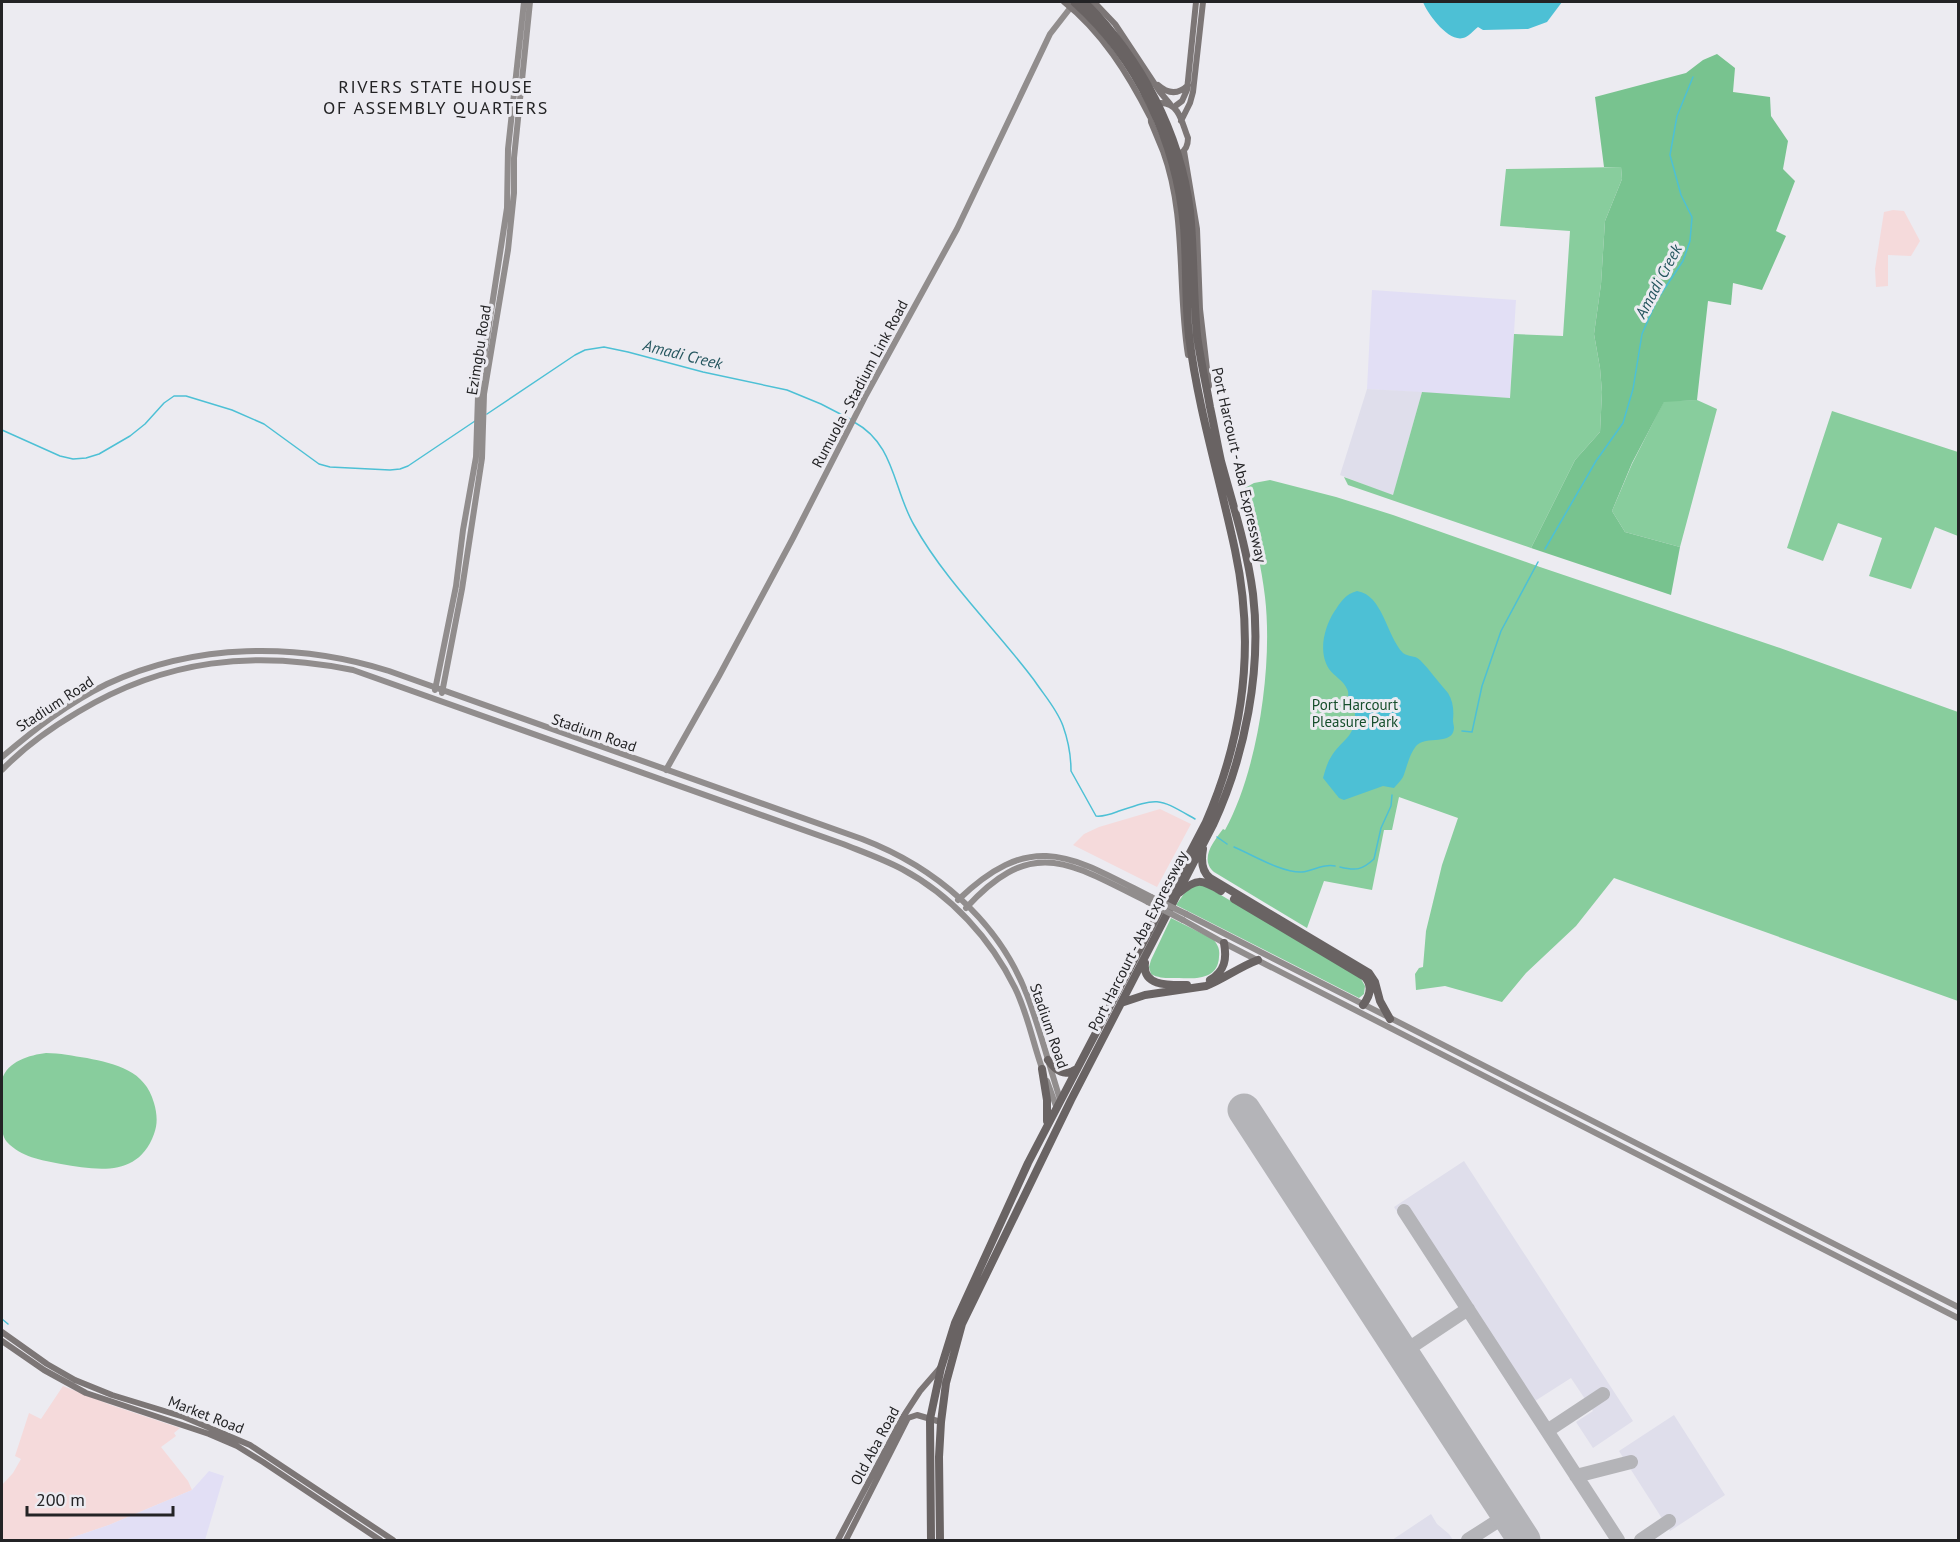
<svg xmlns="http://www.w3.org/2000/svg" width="1960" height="1542" viewBox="0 0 1960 1542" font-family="'PT Sans',sans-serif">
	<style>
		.commercial { fill: #f5dadb }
		.industrial { fill: #e2dff5 }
		.built { fill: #dfdeeb }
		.green { fill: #88cd9d }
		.forest { fill: #78c38f }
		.water { fill: #4dc0d5 }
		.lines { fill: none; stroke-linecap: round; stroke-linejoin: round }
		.stream { stroke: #4dc0d5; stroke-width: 1.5 }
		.taxiway { stroke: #b4b4b8; stroke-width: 14 }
		.runway { stroke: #b4b4b8; stroke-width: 33 }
		.secondary { stroke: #918d8d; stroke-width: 6 }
		.primary { stroke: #7c7676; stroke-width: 6 }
		.highway { stroke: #696363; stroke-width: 8 }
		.secondary-bridge { stroke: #918d8d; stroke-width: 6 }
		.highway-bridge { stroke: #696363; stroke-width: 8 }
		.labels { text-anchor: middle; stroke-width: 6; stroke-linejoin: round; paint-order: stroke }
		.street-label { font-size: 15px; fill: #232325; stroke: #ecebf1 }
		.park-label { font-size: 15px; fill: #164e2c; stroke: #ecebf1 }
		.water-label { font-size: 16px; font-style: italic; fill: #24555e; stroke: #ecebf1 }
		.quarter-label { font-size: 18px; letter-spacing: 1.5px; fill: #232325; stroke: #ecebf1 }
	</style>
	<rect width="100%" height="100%" fill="#ecebf1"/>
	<path class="commercial" d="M1893,210L1904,211L1920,241L1911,256L1888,255V286L1876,287L1875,269L1884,212Z
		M1160,809L1191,824L1157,887L1073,845L1084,834L1099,827Z
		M63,1386L111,1405L180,1428L174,1433L176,1436L161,1447L188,1481L192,1490L109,1525L65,1540H2V1485L13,1473L21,1459L15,1456L29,1413L41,1419Z"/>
	<path class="industrial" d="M1372,290L1516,300L1510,398L1367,389Z
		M209,1471L224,1476L205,1540H65L109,1525L192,1490Z"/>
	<path class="built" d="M1367,389L1422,392L1393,496L1340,475Z
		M1464,1161L1633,1421L1593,1448L1576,1422L1593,1411L1571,1378L1524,1408L1394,1207Z
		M1674,1415L1725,1495L1670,1531L1619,1451Z
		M1431,1514L1437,1524L1449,1534L1453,1540H1392Z"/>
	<path class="green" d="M1621,167L1622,179L1605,221L1601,284L1594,334L1600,368L1602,392L1600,432L1575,460L1531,548L1348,485L1344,477L1393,495L1422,392L1510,398L1514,334L1563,336L1570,231L1500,226L1506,169Z
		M1697,400L1717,409L1680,547L1625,532L1612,511L1632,464L1664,401Z
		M1832,411L1958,452V536L1935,527L1911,589L1869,576L1882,538L1838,523L1823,561L1787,548Z
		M1270,480L1336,497L1393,515L1540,567L1777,647L1958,712V1001L1614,878L1576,926L1526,973L1502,1002L1445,986L1416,990L1415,974L1419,968L1423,967L1426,931L1442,865L1458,818L1399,797L1392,830H1384L1372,890L1324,881L1307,928L1214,872C1199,859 1214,841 1223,829L1225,830C1258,770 1273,665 1265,597C1261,561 1251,525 1243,489L1254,483Z
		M1197,883L1209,888L1360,977L1365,986L1364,994L1359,998L1176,905L1186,891Z
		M1171,918L1213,939C1218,945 1220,949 1219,957C1218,979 1197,979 1179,978C1169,978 1160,979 1151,974L1149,967L1151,960Z
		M46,1053C60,1053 73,1056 87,1058C116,1064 145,1070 154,1103C157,1113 158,1124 154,1134C138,1178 97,1170 61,1164C41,1160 21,1157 7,1142C0,1133 2,1122 2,1111C2,1102 0,1088 2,1080C7,1061 30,1055 46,1053Z"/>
	<path class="forest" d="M1717,54L1735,68L1733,92L1770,97L1771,116L1788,141L1783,169L1795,181L1776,231L1786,236L1762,290L1733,283L1731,305L1708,301L1697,400L1664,402L1632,463L1612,511L1625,532L1680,547L1671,595L1531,548L1575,460L1600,432L1602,392L1600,368L1594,334L1601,284L1605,221L1622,179L1621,167H1604L1595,97L1686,73L1703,60Z"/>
	<path class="water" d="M1423,2H1562L1547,22L1528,29L1483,30L1478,27C1473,31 1468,37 1463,38C1448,42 1427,13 1423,2Z
		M1357,591C1383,595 1386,635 1403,653C1408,657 1415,655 1420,660C1430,670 1438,682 1448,693C1453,701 1454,710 1453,720C1453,723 1454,726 1454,728C1453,746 1426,735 1416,746C1409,755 1407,767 1403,777C1401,781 1397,784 1394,788L1383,786L1344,800L1339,798L1323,778C1325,771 1327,763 1331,757C1341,740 1355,738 1355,715C1355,708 1350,704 1348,698C1348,694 1349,693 1347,689C1344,681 1334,676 1329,669C1318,652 1324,628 1334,612C1340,603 1345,594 1357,591Z"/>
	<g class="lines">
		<path class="stream" d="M487,414L575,355L585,350L604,347L628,352L703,372L787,390L821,404L850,419
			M854,422C895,444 893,489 914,525C946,582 995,628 1034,680C1044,695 1057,709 1063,726C1068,740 1071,757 1071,771L1096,816C1104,817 1111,814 1119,811C1160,797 1158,798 1195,819
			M2,430L60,456L73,459L86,458L99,454L130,436L145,424L164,403L174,396H186L232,410L264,424L319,464L330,467L390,470L400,469L408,466L475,421
			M1545,549L1596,461L1623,423L1633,389L1642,334L1657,300L1683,261L1690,241L1692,217L1681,195L1670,155L1677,116L1693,77
			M1462,731L1472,732L1482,686L1501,631L1538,562
			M1217,837L1227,844
			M1234,847C1253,855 1282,873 1302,872C1313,871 1324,863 1335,866
			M1340,867C1356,871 1362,870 1374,859L1381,828L1391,806L1392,795
			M2,1319L8,1324"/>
		<path class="taxiway" d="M1404,1211L1618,1540
			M1402,1353L1468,1309
			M1547,1431L1603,1394
			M1576,1476L1631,1462
			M1468,1540L1507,1515
			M1641,1540L1669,1521"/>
		<path class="runway" d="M1244,1110L1524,1540"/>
		<path class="secondary" d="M435,690L456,586L463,530L476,457L478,396L507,208L508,149L524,2
			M442,693L462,589L482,458L484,394L508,250L514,193V158L530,2
			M2,757C35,729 68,703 107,684C195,643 297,642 389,671L862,839C935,867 998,920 1027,995C1040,1029 1049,1065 1060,1099
			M2,770C24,747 51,728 78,712C166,659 253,650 353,670L843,844C863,852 883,859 902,869C951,895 991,939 1015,988C1028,1014 1033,1044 1043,1071
			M666,770L719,676L793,538L866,395L957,229L1050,34L1071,7
			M958,900C1033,828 1072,857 1151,897
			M966,908C1034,833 1072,865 1148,902
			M1186,914L1958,1307
			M1183,920L1224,943L1958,1318
			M1047,1081L1056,1106"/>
		<path class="primary" d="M1064,2C1102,32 1128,74 1150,117
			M1094,2L1115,24L1160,92L1170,104
			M1158,85C1168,94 1178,95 1188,85
			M1161,103C1180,103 1182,124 1188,138C1188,153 1176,159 1163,151L1151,122C1150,113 1153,107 1161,103Z
			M1174,107L1182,101L1187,90L1196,2
			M1181,121L1190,103L1193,92L1203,2
			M1163,151C1187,217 1177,287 1188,355
			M1184,151L1197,229L1200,309L1209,386
			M2,1332L47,1364L75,1380L112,1395L184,1417L250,1445L393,1540
			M2,1341L44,1370L86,1393L209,1434L237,1446L263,1462L380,1540
			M838,1540L903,1417L920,1391L940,1368
			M846,1540L908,1418L917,1415L941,1422"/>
		<path class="highway" d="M1203,849C1201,860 1201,871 1210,878L1369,973L1375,982L1380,1001L1390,1019
			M1179,893C1197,878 1201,879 1221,891
			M1234,899L1365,977C1373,986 1370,996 1363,1005
			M1145,963C1142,987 1170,985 1187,985
			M1210,980C1225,971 1227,959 1224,943
			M1121,1003L1145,995L1206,986C1224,979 1239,967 1258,960
			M1048,1060C1056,1071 1064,1077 1077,1069
			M1042,1069L1047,1100V1121
			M931,1540L930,1419L941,1368L955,1323L1028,1163L1206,822C1244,735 1255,643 1235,550C1220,479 1198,409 1189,336
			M940,1540L939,1457L941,1422L946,1383L962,1324L1071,1100L1213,825C1245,756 1262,670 1253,594C1247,548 1233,505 1221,461C1217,443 1214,425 1210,407C1206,383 1200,359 1197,335"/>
		<path class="secondary-bridge" d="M1151,897L1186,914
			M1148,902L1183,920"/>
		<path class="highway-bridge" d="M1074,2C1138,59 1176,141 1184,226C1187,263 1185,300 1189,336
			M1085,2C1141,59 1180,132 1190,211C1194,252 1193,294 1197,335"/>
	</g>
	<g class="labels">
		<g class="street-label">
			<text transform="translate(479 350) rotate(-81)" y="5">Ezimgbu Road</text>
			<text transform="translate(860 384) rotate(-62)" y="5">Rumuola - Stadium Link Road</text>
			<text transform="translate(1239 465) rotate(77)" y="5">Port Harcourt - Aba Expressway</text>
			<text transform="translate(55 704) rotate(-33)" y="5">Stadium Road</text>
			<text transform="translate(594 733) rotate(19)" y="5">Stadium Road</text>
			<text transform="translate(1138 941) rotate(-63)" y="5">Port Harcourt - Aba Expressway</text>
			<text transform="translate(1049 1026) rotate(71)" y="5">Stadium Road</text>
			<text transform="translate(206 1415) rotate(21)" y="5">Market Road</text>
			<text transform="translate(875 1446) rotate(-62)" y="5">Old Aba Road</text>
		</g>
		<g class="park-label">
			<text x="1355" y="710">Port Harcourt<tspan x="1355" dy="17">Pleasure Park</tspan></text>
		</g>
		<g class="water-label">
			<text transform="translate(1658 281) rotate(-62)" y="6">Amadi Creek</text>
			<text transform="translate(683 354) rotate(14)" y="6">Amadi Creek</text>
		</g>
		<g class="quarter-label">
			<text x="436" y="93">RIVERS STATE HOUSE<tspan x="436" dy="21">OF ASSEMBLY QUARTERS</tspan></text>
		</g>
	</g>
	<rect width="1960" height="1542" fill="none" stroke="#232325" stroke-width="6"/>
	<path d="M27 1506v9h146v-9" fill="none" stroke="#232325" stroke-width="3"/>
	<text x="36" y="1506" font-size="18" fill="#232325" stroke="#ecebf1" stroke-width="4.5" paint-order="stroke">200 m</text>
</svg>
